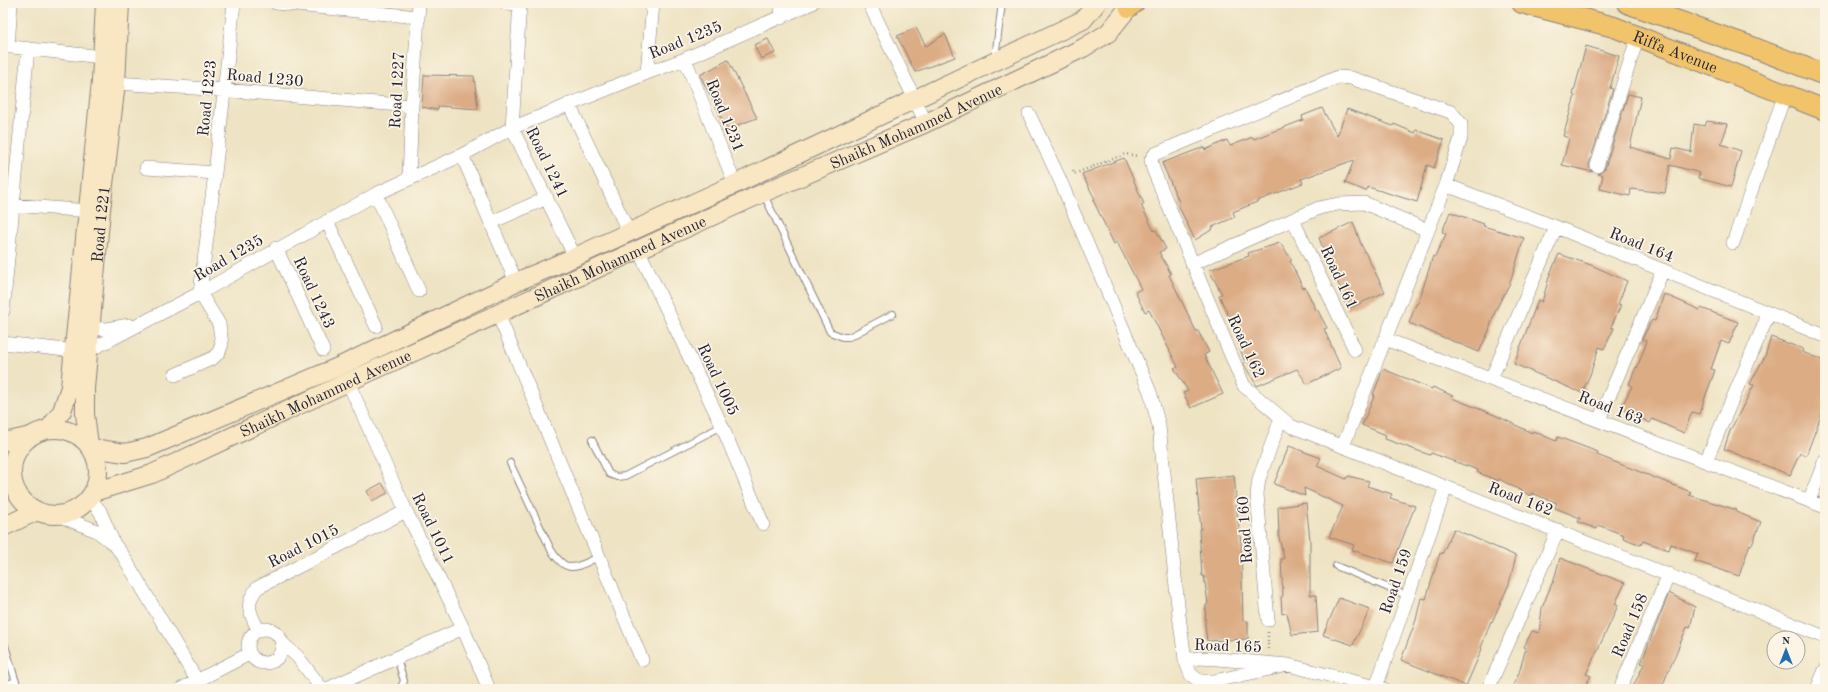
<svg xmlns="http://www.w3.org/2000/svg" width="1828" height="692" viewBox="0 0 1828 692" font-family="'Old Standard TT',serif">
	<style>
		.building { fill: #dcac85 }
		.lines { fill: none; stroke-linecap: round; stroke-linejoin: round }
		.lane-casing { stroke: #88827f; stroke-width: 8 }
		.street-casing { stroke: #88827f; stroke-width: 14 }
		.secondary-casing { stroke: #88827f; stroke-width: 20 }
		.primary-casing { stroke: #88827f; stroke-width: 22 }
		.path { stroke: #88827f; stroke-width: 2.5; stroke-dasharray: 1 3; stroke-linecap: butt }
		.lane { stroke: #fff; stroke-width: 6 }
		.street { stroke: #fff; stroke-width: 13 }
		.secondary { stroke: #f9e7c3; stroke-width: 18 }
		.primary { stroke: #f1c36a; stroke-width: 20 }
		.labels { text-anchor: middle; stroke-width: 3.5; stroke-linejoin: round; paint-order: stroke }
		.street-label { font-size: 16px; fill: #22223b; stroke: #fcf5e5 }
	</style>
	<rect width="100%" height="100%" fill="#fcf5e5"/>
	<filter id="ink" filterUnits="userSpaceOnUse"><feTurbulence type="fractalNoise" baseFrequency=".025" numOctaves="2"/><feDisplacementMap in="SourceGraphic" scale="8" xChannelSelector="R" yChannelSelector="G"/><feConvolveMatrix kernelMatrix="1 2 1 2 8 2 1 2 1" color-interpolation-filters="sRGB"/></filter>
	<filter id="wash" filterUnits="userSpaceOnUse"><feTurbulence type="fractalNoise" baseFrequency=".012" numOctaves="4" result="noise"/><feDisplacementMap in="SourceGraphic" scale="16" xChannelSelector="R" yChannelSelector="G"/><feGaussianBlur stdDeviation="0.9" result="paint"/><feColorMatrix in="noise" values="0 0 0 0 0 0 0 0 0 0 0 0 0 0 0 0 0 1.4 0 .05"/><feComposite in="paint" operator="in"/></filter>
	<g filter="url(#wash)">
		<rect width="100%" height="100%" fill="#eee3c3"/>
		<g id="blocks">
			<path class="building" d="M916,28L926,46L945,34L955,57L915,72L897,36Z
				M768,39L775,53L761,59L754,45Z
				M1586,46L1619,56L1610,88L1613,89L1589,164V168L1593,172L1562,165L1569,138L1563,136L1575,96L1573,95Z
				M728,60L757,118L727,129L700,75Z
				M424,75L474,76L478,109L439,106L437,110L422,107Z
				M1628,94L1641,97L1630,147L1671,159L1673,148L1691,152L1694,124L1705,126L1707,121L1728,124L1721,144L1741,151L1731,187L1698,178L1700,173L1670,165L1665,193L1631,189L1630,196L1600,189L1603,175L1598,174L1605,168Z
				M1322,108L1337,136L1347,109L1393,126L1394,124L1415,133L1416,130L1444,140L1434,168L1427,165L1417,202L1368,187L1366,191L1345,183L1354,160L1301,179L1303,183L1257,201V202L1233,212L1235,217L1212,227L1213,229L1195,240L1178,205L1180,204L1162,163L1204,147L1205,150L1227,140L1230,146L1253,137L1254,139L1303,120L1302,116Z
				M1124,158L1144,204L1141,205L1154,231L1156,230L1166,249L1159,252L1171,274L1169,275L1196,331H1198L1209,352L1204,355L1223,394L1191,408L1183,393L1188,391L1174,368L1178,367L1149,310L1145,312L1135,292L1141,289L1117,242L1114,244L1093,200L1095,199L1082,174Z
				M1450,212L1484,224L1483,226L1524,238L1510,283L1496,309L1488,333L1479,352L1409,323L1416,304H1418L1433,256L1435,257L1446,234L1442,232Z
				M1353,222L1361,244L1385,292L1348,309L1339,290L1341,289L1329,266H1330L1319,238Z
				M1280,243L1292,260L1290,261L1303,288L1305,287L1316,310L1317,309L1327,328L1324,329L1341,368L1307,384L1297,369L1257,386L1243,363H1245L1238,342L1240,341L1219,295L1222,294L1209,270L1249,256L1248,253Z
				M1559,254L1591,265L1627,281L1618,304L1621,305L1611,327L1614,328L1604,349L1599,347L1590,375L1582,393L1514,364L1538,300L1542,302L1550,274Z
				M1664,294L1700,310L1701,308L1738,322L1729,344L1721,341L1711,369L1715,370L1699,414L1692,412L1684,433L1652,419L1650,423L1621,408L1632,386L1629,384L1636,367L1637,368L1647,341L1642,339L1652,320L1655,321Z
				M1771,337L1803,349L1802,352L1825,361V405L1806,456L1800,453L1790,475L1724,449L1730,431L1754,385L1750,384L1765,356Z
				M1383,369L1432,389L1433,387L1453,396L1452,398L1497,416L1532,433L1533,431L1556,441L1558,437L1598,452L1597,455L1691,492L1689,495L1737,510L1736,512L1761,522L1752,545L1750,544L1739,576L1695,561L1698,554L1671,544L1669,550L1643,541L1641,545L1623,538L1624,535L1598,525L1597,529L1578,522L1580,518L1555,508L1557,503L1532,493L1531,496L1499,479L1498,481L1477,472L1478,470L1431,453L1430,455L1385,439L1386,435L1362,425L1375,395H1373Z
				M1289,446L1321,458L1317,466L1346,479L1348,476L1369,481L1367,486L1392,494L1390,498L1415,506L1393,563L1352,550L1354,545L1329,537L1343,506L1304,488L1305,496L1274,484Z
				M1234,475L1236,497H1235L1241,543L1243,621H1248V639L1207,641L1205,625L1206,605L1208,604L1204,576H1202L1199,529H1201L1196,479Z
				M382,483L388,493L372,501L367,491Z
				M1306,503L1310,540V595H1316L1318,632L1292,635L1287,613L1282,614L1281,597L1283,596L1281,559H1284L1279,537L1278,507Z
				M1454,529L1516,556L1509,584L1492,622L1491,621L1481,648L1482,649L1466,686L1401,660L1416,620L1421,598L1426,599L1440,553L1442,554Z
				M1560,558L1625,583L1615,604L1618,605L1609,626L1586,674L1591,676L1583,689H1511L1519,673L1526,648L1524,647L1532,631L1539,633L1542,608L1552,583H1553Z
				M1669,593L1695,607L1690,628L1687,627L1661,689H1632L1644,664L1641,663Z
				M1339,598L1370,609L1353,645L1323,635Z"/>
		</g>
	</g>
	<g filter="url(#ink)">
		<use href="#blocks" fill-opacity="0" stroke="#88827f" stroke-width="1"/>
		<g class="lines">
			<g class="lane-casing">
				<path id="lane" d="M995,58L1002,3
					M764,195L830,332L843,337H849L893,314
					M592,440L609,474L617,477L625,476L722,426
					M510,463L551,550C568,576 575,567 599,557
					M1336,566L1408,596
					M3,639L18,689
					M397,658L404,681L400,689
					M3,685L16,681"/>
			</g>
			<g class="street-casing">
				<path id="street" d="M276,3L418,17
					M506,3L520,4
					M520,3L512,128L575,257
					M869,3L926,123
					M781,18L782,3
					M3,46L102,57
					M8,47L11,3
					M685,59L735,184
					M647,73L653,3
					M116,83L224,90L412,106
					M569,104L629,233
					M1029,114L1060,180L1150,392L1159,426L1179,615L1185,660L1191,675L1200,681H1214L1288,665
					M462,155L516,282
					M1597,166L1638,36
					M146,168L215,173
					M409,178L412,106L419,3
					M1446,185L1556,227L1825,336
					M376,194L419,291
					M13,205L89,211
					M1293,220L1355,350
					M327,221L376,326
					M492,222L547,198
					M1733,243L1785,94
					M276,248L323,350
					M639,251L722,426L763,524
					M1192,264L1319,208L1338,204L1364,203L1427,230
					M3,311L28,49
					M498,314L642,660
					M83,328L107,329L129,325
					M1385,339L1825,507
					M3,343L75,351L96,347L200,293L376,194L462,155L512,128L647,73L685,59L812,3
					M175,375L213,358L219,352L222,344L219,324L200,293L215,173L234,3
					M1491,379L1556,227
					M348,382L406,511L463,628L489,689
					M1599,420L1663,270
					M1343,446L1446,185L1461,138V124L1451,112L1351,78L1338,77L1155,154L1151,160L1153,169L1244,386L1291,426L1825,637
					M1706,461L1769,313
					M1809,501L1825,460
					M57,515L97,531L114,544L100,511L90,499
					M114,544L122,554L202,689
					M1268,620L1257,494L1259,479L1281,418
					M248 646a17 17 0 1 1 34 0a17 17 0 1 1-34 0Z
					M258,630C250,611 244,606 257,588L406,511
					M283,644L297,656L322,689
					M1185,660L1199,658L1217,659L1288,665L1384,689
					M1376,687L1446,487
					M181,689L249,654
					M327,689L463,628
					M1488,689L1558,530
					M1620,689L1669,574
					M1817,689L1825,670"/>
			</g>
			<g class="secondary-casing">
				<g id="secondary">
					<circle cx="55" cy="472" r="43"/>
					<path d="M49,429L62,411L70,387L101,81L105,3"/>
					<path d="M3,440L9,441L31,436"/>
					<path id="s1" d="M89,445L85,414V388L101,210L116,83L120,3"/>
					<path d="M92,448L125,453L147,448L338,367L516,282L575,257L735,184L1083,20L1097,3"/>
					<path id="s2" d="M94,492L152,474L348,382L763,193L926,123L1083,48L1108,33L1129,7L1130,3"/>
					<path d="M3,527L37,511"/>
				</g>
			</g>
			<g class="primary-casing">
				<g id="primary">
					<path id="s3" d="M1522,3L1614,27L1825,110"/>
					<path d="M1627,3L1752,47L1825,75"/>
					<path d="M1129,7L1134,3"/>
				</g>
			</g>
			<path class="path" d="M1073,171L1074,174L1125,154L1138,156
				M1268,632V651"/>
			<use href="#lane" class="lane"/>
			<use href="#street" class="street"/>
			<use href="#secondary" class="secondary"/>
			<use href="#primary" class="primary"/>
		</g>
	</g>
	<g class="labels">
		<g class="street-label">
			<text transform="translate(685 39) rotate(-22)" y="6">Road 1235</text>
			<text dy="6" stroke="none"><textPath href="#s3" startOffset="161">Riffa Avenue</textPath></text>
			<text transform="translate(265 77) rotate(5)" y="6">Road 1230</text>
			<text transform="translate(396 90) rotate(-87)" y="6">Road 1227</text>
			<text transform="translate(206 98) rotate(-84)" y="6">Road 1223</text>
			<text transform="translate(726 115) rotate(68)" y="6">Road 1231</text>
			<text dy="6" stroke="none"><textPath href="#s2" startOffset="900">Shaikh Mohammed Avenue</textPath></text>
			<text transform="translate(548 162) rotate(64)" y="6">Road 1241</text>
			<text dy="6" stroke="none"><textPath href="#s1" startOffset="222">Road 1221</textPath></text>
			<text transform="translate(1642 244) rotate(22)" y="6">Road 164</text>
			<text transform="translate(228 257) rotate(-30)" y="6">Road 1235</text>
			<text dy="6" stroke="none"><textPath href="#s2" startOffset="576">Shaikh Mohammed Avenue</textPath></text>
			<text transform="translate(1340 277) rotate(65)" y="6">Road 161</text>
			<text transform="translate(315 292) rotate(65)" y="6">Road 1243</text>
			<text transform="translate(1247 346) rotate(65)" y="6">Road 162</text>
			<text transform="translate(719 379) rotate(65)" y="6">Road 1005</text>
			<text dy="6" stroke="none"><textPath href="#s2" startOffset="252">Shaikh Mohammed Avenue</textPath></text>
			<text transform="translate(1611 407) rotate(21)" y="6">Road 163</text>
			<text transform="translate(1521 498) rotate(21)" y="6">Road 162</text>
			<text transform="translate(434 528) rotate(64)" y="6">Road 1011</text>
			<text transform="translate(1244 530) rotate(-94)" y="6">Road 160</text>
			<text transform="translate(303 545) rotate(-27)" y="6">Road 1015</text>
			<text transform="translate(1395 581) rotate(-71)" y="6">Road 159</text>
			<text transform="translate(1629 625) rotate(-67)" y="6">Road 158</text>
			<text transform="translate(1228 645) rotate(2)" y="6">Road 165</text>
		</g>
	</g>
	<rect width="1828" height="692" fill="none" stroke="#fcf5e5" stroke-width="16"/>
	<g transform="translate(1786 650)"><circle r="19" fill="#fcf5e5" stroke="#a5a1a1"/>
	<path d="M0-3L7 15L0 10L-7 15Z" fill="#1f6fb2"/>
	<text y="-6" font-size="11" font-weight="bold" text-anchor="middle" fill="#22223b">N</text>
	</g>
</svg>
